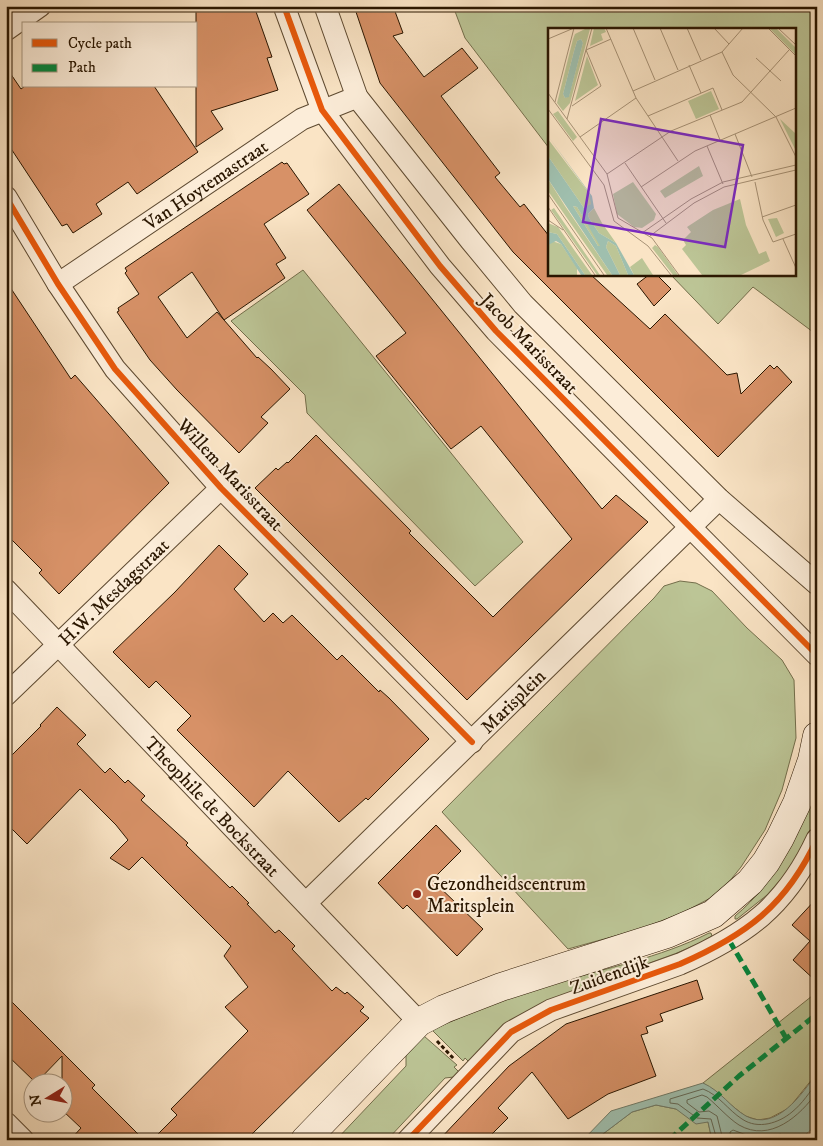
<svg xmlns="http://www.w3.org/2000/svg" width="823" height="1146" viewBox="0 0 823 1146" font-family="'IM FELL DW Pica',serif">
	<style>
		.green { fill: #bcc596; stroke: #736e4b }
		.water { fill: #9fbfae; stroke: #707b68 }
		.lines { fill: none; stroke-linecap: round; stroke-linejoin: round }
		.shore { stroke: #646a57; stroke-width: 1 }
		.building { fill: #d79167; stroke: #2a1600; fill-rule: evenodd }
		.street-casing { stroke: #5e4a31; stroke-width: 23 }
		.secondary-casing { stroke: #2a1600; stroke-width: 29 }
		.path { stroke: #2a1600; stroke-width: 3; stroke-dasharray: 4 2.5; stroke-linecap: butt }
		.street { stroke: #fcedd9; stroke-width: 21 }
		.secondary { stroke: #fcedd9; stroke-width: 28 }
		.quiet { stroke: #00873e; stroke-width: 5; stroke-dasharray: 10 5; stroke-linecap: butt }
		.cycleway-casing { stroke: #fcedd9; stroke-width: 9 }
		.cycleway { stroke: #e8590c; stroke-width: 6 }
		.poi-dot { fill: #8f2418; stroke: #fcedd9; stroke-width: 2 }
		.labels { text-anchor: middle; stroke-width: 4; stroke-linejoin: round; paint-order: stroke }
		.street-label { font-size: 19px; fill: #2a1600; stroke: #fcedd9 }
		.poi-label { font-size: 19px; fill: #2a1600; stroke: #fcedd9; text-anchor: start }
		.inset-road { fill: none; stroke: #a79276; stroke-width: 1 }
		.view { fill: #7b2cbf; fill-opacity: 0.15; stroke: #7b2cbf; stroke-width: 2.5 }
		.inset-edge { fill: none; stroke: #2a1600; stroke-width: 2.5 }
	</style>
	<rect width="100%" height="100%" fill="#fae4c5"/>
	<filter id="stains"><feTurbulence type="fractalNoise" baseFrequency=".004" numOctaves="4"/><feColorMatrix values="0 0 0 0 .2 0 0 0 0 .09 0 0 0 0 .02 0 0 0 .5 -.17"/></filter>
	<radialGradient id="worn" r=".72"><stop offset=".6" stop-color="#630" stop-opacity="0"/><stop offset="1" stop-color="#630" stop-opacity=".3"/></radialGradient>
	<path class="green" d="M453,6H817V335L753,287L718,324L670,274H794V29H549V148L465,38Z
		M303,270L523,542L475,586L307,413L305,395L231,321Z
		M680,581L696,583L712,591L747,628L782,660L794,680L796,738L782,790L765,830L741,867L720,893L682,913L640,929L568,949L442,812L654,598L664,586Z
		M817,784V822L803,850L788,871L767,895L737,919H735V916C778,881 794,833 817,784Z
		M709,933H711L712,936L700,943L677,953L575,990L536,1007L469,1062L465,1058L463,1061L432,1030C472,1012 511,996 553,984C605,968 660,958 709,933Z
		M817,992V1073L789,1108L770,1118L758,1120L745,1116L703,1083Z
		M424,1036L457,1065L454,1067L460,1073L454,1077L445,1078L387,1140H336L406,1066V1053Z
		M656,1105L676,1109L708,1122L712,1140H595L632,1112Z"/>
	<path class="water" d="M817,1073V1124L800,1140H712L708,1122L696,1124L676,1109L656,1105L632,1112L595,1140H583L611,1111L703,1083C721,1091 730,1107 746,1116C776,1132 802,1094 817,1073Z"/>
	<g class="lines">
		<path class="shore" d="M717,1140L711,1119L697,1118L678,1104L670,1103V1099L703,1089C719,1095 728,1110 742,1119C758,1130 779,1123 792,1112C802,1104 810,1092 817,1082
			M723,1140L717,1116L709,1111L699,1112L687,1103V1100L702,1095L707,1097C718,1106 728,1118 739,1125C770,1143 800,1116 817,1092
			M731,1140L730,1132L733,1130L757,1139L781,1134L783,1136V1140"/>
	</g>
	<path class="building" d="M196,6H254L272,57L267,58L278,90L211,111L223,129L196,147Z
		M354,6H393L403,33L393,36L424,77L462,48L478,68L441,96L500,173L495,177L520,207L524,204L549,236V274H590L650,329L665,314L727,375L737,373L741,394L770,365L774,369L777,366L792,382L718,457L513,252L380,83Z
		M6,67L21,89L25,86H154L198,152L137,194L128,182L96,204L102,214L73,233L67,224L62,226L6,141Z
		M282,162L284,164L287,163L309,194L264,224L286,258L276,264L285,278L224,320L257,358L258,357L271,369L290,389L261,417L268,423L239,453L177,390L150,360L117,312L119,311L118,308L139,294L125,273L127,271L125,268ZM192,272L224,320L217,312L187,338L158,297Z
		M339,184L602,509L616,495L648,522L467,700L255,488L276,468L278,470L287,462L288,463L316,435L411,531L409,533L493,617L572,539L481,426L451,449L376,356L406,333L307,210Z
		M650,274H656L671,289L654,306L637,284Z
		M6,281L71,379L75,375L169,483L59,594L39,573L42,570L6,534Z
		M219,545L248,574L234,589L264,622L273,613L283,623L292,615L337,660L342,655L379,692L380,690L389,698L429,739L368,800L366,798L339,822L288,771L254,807L177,730L191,716L156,681L149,688L113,652L175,592Z
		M57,707L86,735L77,744L105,773L110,768L125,783L128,780L145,796L141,800L188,843L186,845L230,888L232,886L249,903L247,904L275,933L279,930L295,946L292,949L332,991L336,987L345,994L347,992L364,1007L360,1011L369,1018L246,1140H152L177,1115L171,1109L248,1031L225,1007L248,987L224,956L231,946L142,857L129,870L110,858L128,840L116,825L80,789L27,844L6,823V761L41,726L40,725Z
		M436,825L461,851L432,880L483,929L457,956L407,905L403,909L378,883Z
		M817,898V982L793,960L810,941L792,925Z
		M697,980L703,999L660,1014L663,1021L646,1027L648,1033L641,1035L656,1076L608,1094L568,1119L532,1072L498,1108L508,1118L486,1140H439L509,1066L566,1024Z
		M6,996L95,1085L92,1088L144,1140H70L81,1128L62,1110V1056L36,1083L6,1054Z"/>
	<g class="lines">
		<g class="street-casing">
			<g id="street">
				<path d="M284,6L322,110L440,266L496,331L817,655"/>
				<path d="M325,6L357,97L471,241L523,304L719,499L817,584"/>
				<path d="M6,30L40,6"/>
				<path d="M6,197L58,284L115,369L221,488L472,742"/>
				<path id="s1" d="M58,284L302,119L357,97"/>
				<path id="s2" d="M6,590L419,1022"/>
				<path id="s3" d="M6,695L221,488"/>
				<path id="s4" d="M306,903L719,499"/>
				<path d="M6,1123L23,1140"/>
				<path d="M408,1140L511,1032L551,1010L680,964C746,935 786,906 817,839"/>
			</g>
		</g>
		<g class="secondary-casing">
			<path id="secondary" d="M305,1140L419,1022L444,1009L501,987L667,934L713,914L750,882L766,862L780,838L797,803L812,760L817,736"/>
		</g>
		<path class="path" d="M437,1041L454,1059"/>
		<use href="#street" class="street"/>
		<use href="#secondary" class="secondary"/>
		<path class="quiet" d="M729,940L786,1038
			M669,1140L739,1076L817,1014"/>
		<g class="cycleway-casing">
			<path id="cycleway" d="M284,6L322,110L440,266L496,331L817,655
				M6,197L58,284L115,369L221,488L472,742
				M408,1140L511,1032L551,1010L680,964C746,935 786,906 817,839"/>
		</g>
		<use href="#cycleway" class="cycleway"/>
	</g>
	<circle class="poi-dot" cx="417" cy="894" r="5"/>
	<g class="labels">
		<g class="street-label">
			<text dy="7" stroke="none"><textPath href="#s1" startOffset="178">Van Hoytemastraat</textPath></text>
			<text transform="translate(530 343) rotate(46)" y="7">Jacob Marisstraat</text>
			<text transform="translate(231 474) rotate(47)" y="7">Willem Marisstraat</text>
			<text dy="7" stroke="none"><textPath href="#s3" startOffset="149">H.W. Mesdagstraat</textPath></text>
			<text dy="7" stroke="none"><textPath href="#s4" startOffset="289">Marisplein</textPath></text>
			<text dy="7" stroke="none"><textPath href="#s2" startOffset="299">Theophile de Bockstraat</textPath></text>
			<text transform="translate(609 974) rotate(-20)" y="7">Zuidendijk</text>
		</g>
		<g class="poi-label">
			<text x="427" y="890">Gezondheidscentrum<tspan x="427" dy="22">Maritsplein</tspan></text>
		</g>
	</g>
	<g transform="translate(548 28)">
		<rect width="248" height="248" fill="#fae4c5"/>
		<path d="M39,0L42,1L22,75L15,83L9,75L25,11L27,6ZM33,11L35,15L21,68L17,70L15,66L26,23L29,13ZM46,0H56L58,4L53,6L55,12L42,18ZM221,0H228L247,19V26ZM39,28L50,57L27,73ZM163,63L171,81L148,91L140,73ZM10,83L29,109L25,113L5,86ZM232,91L247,105V121ZM0,111L41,165L44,174L41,180H36L0,128ZM151,138L155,148L117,170L112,163ZM0,151L17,178L64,247H59L0,163ZM85,154L108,186L106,192L94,200L86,199L69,186L65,166ZM192,171L198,197L211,226L218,223L222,233L193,247H154L134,221L138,217L135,212L143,204L139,199L165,182ZM25,178L29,179L53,218H50ZM6,180L52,247H49L3,182ZM46,180L54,195L68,215L51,205L41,190L40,186ZM229,190L236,205L228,209L220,191ZM0,195L10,199L44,247H37L9,206L0,204ZM4,213L13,216L29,240V247H0V217ZM60,213L68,218L80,247H72L58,219ZM107,217L110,219L130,247H125L104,220ZM94,230L105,247H86L82,239Z" fill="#bcc596" fill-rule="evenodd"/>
		<path d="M33,11L35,15L21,69L17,70L15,66L26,23L29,13ZM0,108L44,168L46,180L40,186L41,190L51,205L68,215L86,247H80L68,218L60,213L58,219L72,247H64L0,151V128L36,180L43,176L41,165ZM25,178L29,179L52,218H50ZM0,204L9,206L37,247H33L13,216L8,213L0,217Z" fill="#9fbfae" fill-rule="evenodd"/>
		<path class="inset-road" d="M58,0L88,70L130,133M85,0L107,52M112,0L130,42M139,0L153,32M166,0L181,16M220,0L248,28M230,0L248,17M0,11L26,0M174,24L185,47L228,89L248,129M208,30L233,53M141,37L153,65M85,63L174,24L195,0M0,65L59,146L70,190L104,210L131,247M7,74L26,0M24,78L53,58L38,22L63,11M0,81L56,157L66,193L100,218L123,247M162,87L172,112M100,88L165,60L174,82M19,91L44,0M187,106L204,149M32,109L88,70M159,118L175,156M77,135L118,195M59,146L123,103L194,74L241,22M207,154L215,192L225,214L248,206M93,159L147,123L248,80M0,166L56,247M0,179L47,247M214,189L248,177M0,192L15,202M94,205L143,171L175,154L248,137M102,208L146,175L176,159L248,142M235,211L248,240"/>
		<path class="view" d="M53,91L195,117L177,219L35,194Z"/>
		<rect width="248" height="248" class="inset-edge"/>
	</g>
	<rect width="823" height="1146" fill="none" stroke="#fae4c5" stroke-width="25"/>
	<rect x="8" y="8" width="808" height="1131" fill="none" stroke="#2a1600" stroke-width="2.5"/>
	<rect x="12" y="12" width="798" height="1121" fill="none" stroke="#2a1600"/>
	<rect x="22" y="22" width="175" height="65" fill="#fcedd9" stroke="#a89782"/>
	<rect x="32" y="39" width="25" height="8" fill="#e8590c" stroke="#a89782"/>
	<text x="68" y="48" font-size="15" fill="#2a1600">Cycle path</text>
	<rect x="32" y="64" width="25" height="8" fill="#00873e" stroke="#a89782"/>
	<text x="68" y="72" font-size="15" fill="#2a1600">Path</text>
	<g transform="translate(48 1098) rotate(260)"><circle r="24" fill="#fcedd9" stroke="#a89782"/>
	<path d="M0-4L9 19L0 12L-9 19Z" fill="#8f2418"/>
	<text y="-8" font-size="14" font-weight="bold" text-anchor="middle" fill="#2a1600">N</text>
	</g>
	<rect width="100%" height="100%" filter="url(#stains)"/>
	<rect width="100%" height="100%" fill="url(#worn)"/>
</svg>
